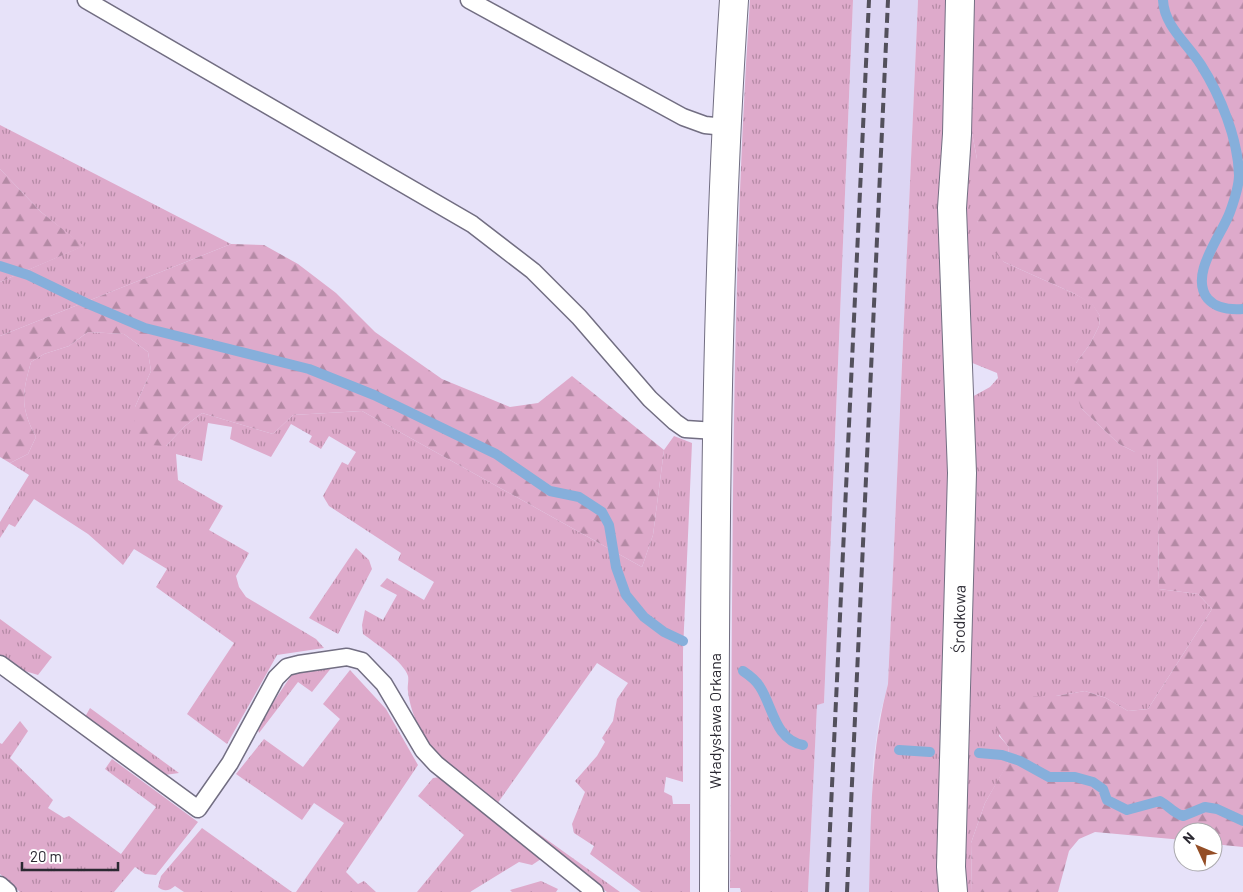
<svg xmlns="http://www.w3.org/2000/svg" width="1243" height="892" viewBox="0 0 1243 892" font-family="Barlow,sans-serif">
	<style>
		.built { fill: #dcd5f3 }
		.grass { fill: url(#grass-tufts) }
		.forest { fill: url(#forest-firs) }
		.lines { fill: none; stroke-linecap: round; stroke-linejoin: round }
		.stream { stroke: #86afdb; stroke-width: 10 }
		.lane-casing { stroke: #726e82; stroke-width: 19 }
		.street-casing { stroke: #726e82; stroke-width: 30 }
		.secondary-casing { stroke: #726e82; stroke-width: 30 }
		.lane { stroke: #fff; stroke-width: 16 }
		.street { stroke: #fff; stroke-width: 28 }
		.secondary { stroke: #fff; stroke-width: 28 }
		.rail { stroke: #53505c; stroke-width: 4; stroke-dasharray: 10 5; stroke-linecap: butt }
		.labels { text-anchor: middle; stroke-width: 4; stroke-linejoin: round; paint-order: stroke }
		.street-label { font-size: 16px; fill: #2b2932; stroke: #fff }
	</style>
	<defs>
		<pattern id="grass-tufts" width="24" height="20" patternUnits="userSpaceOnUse" patternTransform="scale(1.25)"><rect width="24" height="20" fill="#deaacb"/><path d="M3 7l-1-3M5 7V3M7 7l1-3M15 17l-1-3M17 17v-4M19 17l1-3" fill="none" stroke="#b48aa5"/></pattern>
		<pattern id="forest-firs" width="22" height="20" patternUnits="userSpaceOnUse" patternTransform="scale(1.25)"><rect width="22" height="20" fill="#deaacb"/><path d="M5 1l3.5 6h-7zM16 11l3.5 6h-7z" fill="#b48aa5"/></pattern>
	</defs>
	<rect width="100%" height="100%" fill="#e7e2f9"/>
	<path class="built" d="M853,0H918L888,684L879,719L873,763L869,892H808L817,704L824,703Z"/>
	<path class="grass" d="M750,0H853L824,703L817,705L808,892H741L740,888H730C733,592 730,296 750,0Z
		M918,0H951L950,498L942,892H869C871,822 870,752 888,684Z
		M969,117L977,159V221L1004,262L1073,293L1092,303L1100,316L1099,326L1090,344L1076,363L1081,408L1119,444L1135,452H1157L1159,589L1198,594L1212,609L1148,709L1128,711L1106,698L1085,691L1056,696H1011L999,736L1009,747L1007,765L985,803L971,843L972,892H966L964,836L972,397L990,387L998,378L997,373L970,362L961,244Z
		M0,125L231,244L0,336V282L83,246L41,212L0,169Z
		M88,332L124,334L148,352L151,371L135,407L166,446L185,426L202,413L273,434L293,415L362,411L642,567L653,535L664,450L674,436L692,443L683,651V782L666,777L664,792L672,796L673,804H690V892H641L590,854L594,846L574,833L572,824L585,792L575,781L597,756L605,742L602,738L613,721L617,699L628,683L597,663L497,804L620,892H607L593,882L441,759C425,738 411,719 408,691C407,687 409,681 408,676C404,662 375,643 363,634L362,625L365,610L383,620L397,595L380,586L387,578L424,600L434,582L398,560L401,553L329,506L323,496L342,462L348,465L356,452L329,436L321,449L309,442L312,436L291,424L271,457L230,439L232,427L208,423L202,461L176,454L178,480L223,506L209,530L249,553L236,576L239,587L246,597L316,639L324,648L277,655L227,744L187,714L234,643L156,587L167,569L134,549L123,565L88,534L34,499L15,527L9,524L0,538V522L29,475L10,463L28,454L36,437C20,407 22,394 31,362L44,354L69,346Z
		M356,548L369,560L372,569L338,634L309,618Z
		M0,619L52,657L38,675L25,671L0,655Z
		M332,667L312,692L298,682L259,733L257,726L293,673Z
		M350,670L386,709L418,765L346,872L358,884L364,881L376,892H296L344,823L314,803L302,820L236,774L264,739L303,767L340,719L323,704Z
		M90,708L179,773L165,775L85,717Z
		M20,721L28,731L10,758L53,800L48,808L64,818L69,816L121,854L156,807L105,769L112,759L198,822L156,875L145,874L135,867L114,892H20L0,874V743L2,744Z
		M440,777L541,859L532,865L519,862L470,892H417L464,835L418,796L433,778Z
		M202,828L292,892H184L175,886C169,891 164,892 158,887L161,876Z
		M541,881L558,889L556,892H512L510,890Z"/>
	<path class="forest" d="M970,0H1243V847L1213,844V832H1183V840L1095,832L1079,839L1069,851L1058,892H972L971,843L985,803L1007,764L1009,747C1000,737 992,726 994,712L1011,696H1056L1085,691L1106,698L1128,711L1148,709L1212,609L1198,594L1159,589L1157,452H1135L1119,444L1081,408L1073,384L1076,363L1090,344L1099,326L1100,316L1092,304L1073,293L1004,262L986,243L977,221V159L969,117Z
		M0,169L41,212L84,246L0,282Z
		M231,244L264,245L298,264L336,293L375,332L442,379L510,407L538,403L572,376L664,450L653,535L642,567L362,411L293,415L273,434L202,413L185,426L166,446L149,445L134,432L135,407L151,371L148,352L124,334L88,332L69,346L44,354L31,362C22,394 20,407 36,437L28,454L10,463L0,457V336Z"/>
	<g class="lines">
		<path class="stream" d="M1163,0C1164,26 1188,44 1201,65C1220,95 1238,138 1239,175C1239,186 1234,201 1230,212C1222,235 1188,275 1208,299C1217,309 1230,310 1243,309
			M0,266L28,275L86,303L145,328L309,369L374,395L496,454L550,491L579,497L602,512L609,525L616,567L626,595L644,617L664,632L683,641
			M743,671C749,675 756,680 760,687C773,707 775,740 803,745
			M899,750L930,752
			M979,753L1002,755L1020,761L1049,777H1075L1093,782L1103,789L1107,800L1127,810L1160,801C1169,806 1173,813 1183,816L1205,807L1217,809L1243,821"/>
		<g class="lane-casing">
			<path id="lane" d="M86,0L472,224L533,271L579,317L650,399L675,422L685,429L716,431
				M469,0L683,117L705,125L725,127
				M0,664L198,809L230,763L276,678L287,667L299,664L347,657L362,661L384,684L423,750L436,764L595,892
				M0,885L8,892"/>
		</g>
		<g class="street-casing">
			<path id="street" d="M953,892L951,867L962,473L952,208L957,134L960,0"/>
		</g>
		<g class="secondary-casing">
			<path id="secondary" d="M714,892C715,595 714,297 734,0"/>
		</g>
		<use href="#lane" class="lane"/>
		<use href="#street" class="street"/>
		<use href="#secondary" class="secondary"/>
		<path class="rail" d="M827,892L869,0
			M847,892L888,0"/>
	</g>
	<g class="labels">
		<g class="street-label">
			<text transform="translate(959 619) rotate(-89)" y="6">Środkowa</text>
			<text transform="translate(715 721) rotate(-90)" y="6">Władysława Orkana</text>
		</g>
	</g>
	<g transform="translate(1198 847) rotate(314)"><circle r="24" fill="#ffffff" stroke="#aaa9ad"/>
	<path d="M0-4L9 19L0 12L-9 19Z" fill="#944e26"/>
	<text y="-8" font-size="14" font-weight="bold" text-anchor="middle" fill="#2b2932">N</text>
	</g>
	<path d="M22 862v8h96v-8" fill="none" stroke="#2b2932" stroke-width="2.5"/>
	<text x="30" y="862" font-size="15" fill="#2b2932" stroke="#ffffff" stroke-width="4" paint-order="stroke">20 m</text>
</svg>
